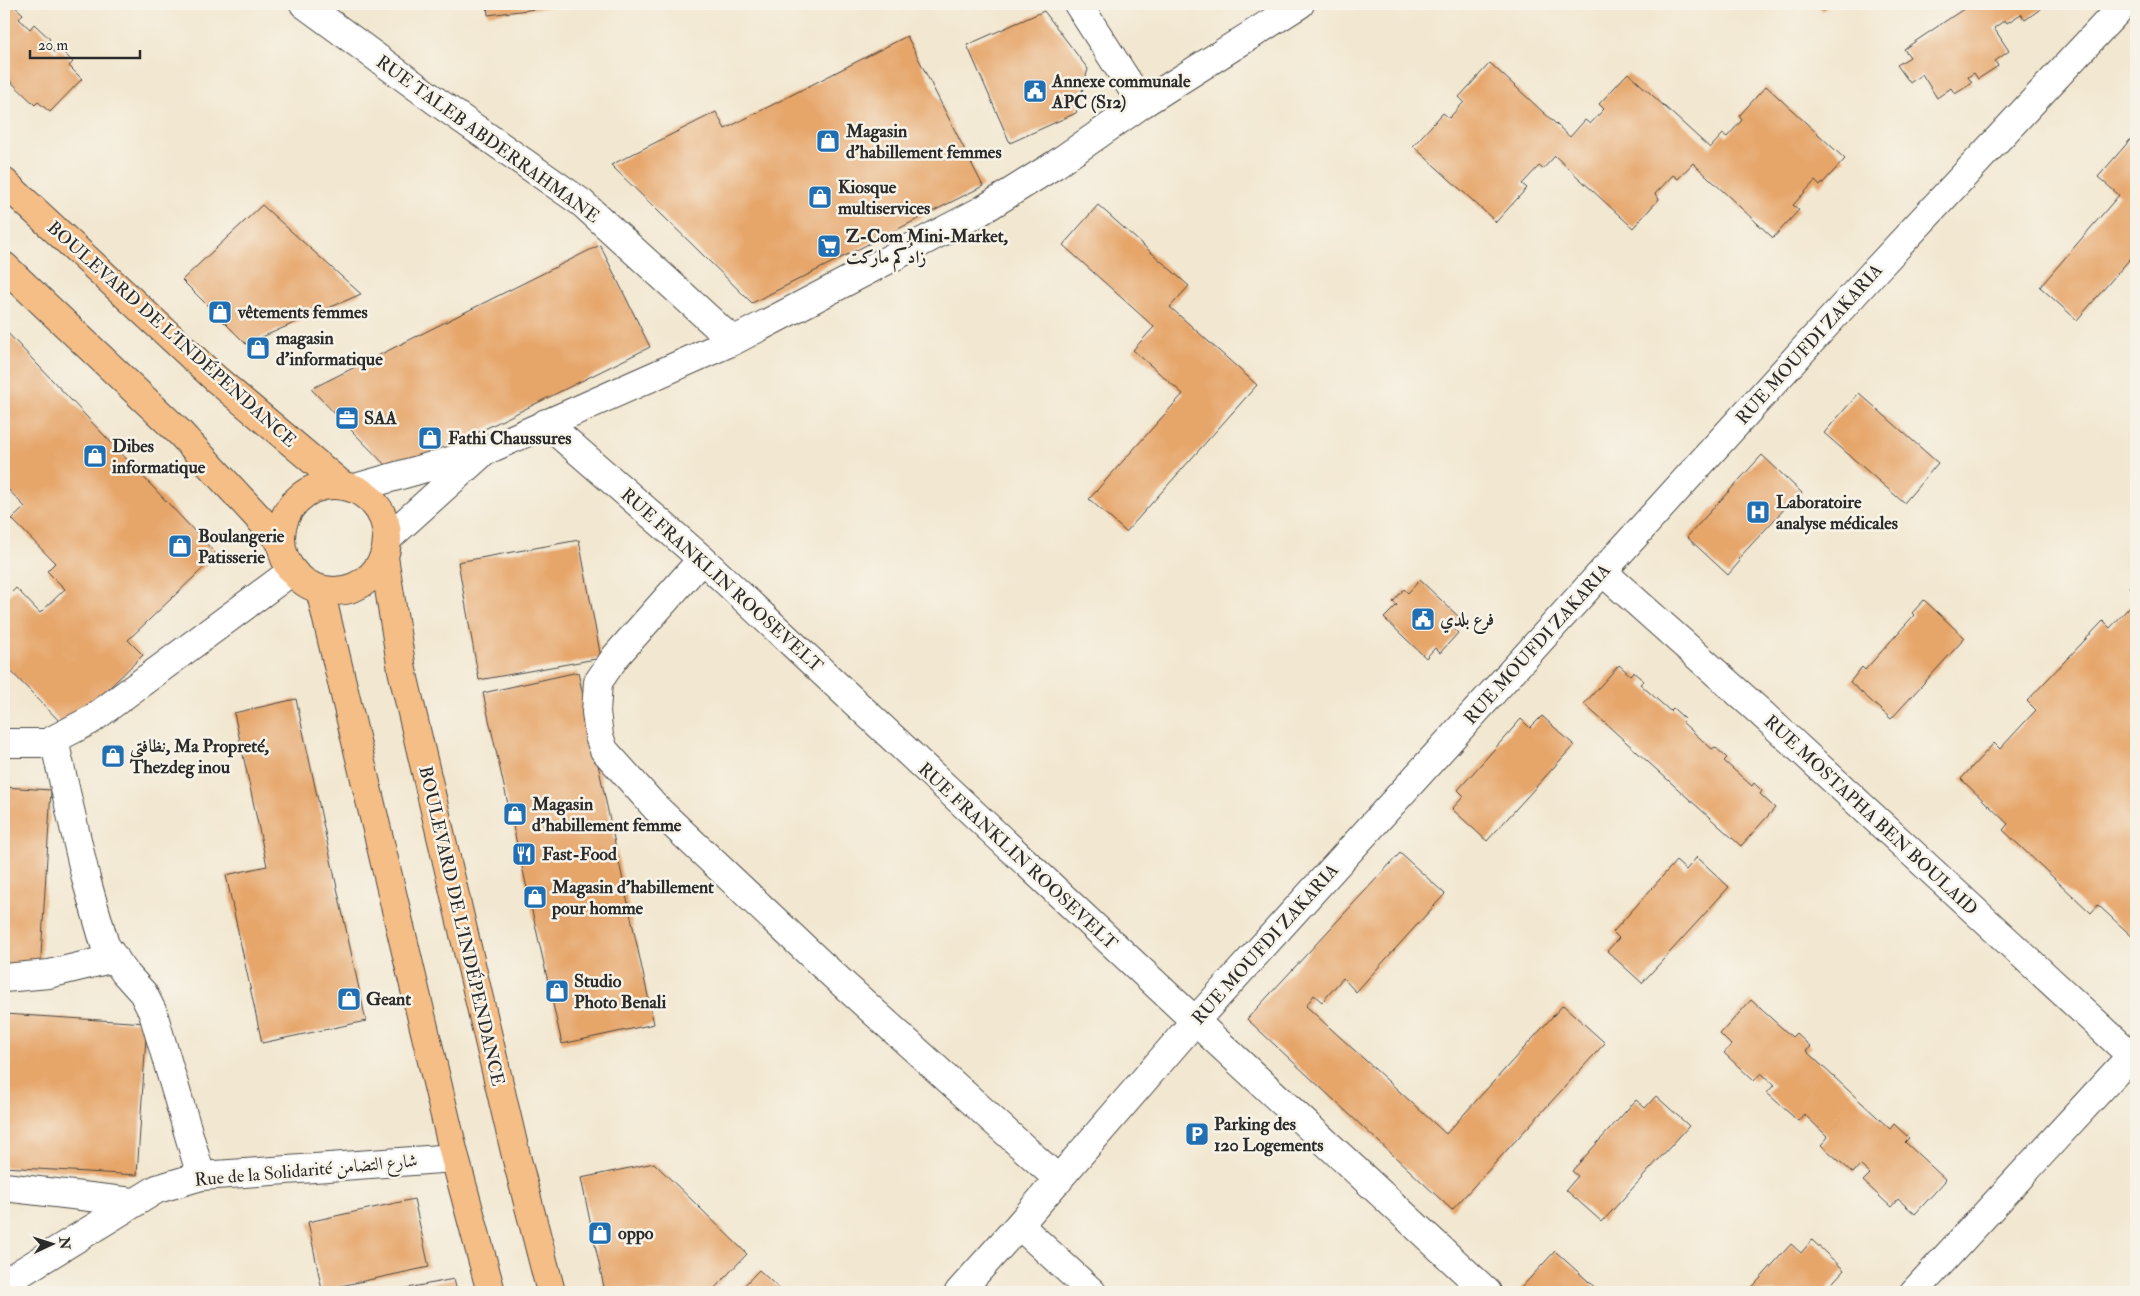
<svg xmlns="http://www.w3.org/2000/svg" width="2140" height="1296" viewBox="0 0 2140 1296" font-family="'IM FELL Double Pica',Amiri,serif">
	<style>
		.building { fill: #e6a569 }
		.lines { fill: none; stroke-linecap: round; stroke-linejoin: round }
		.minor-casing { stroke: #494744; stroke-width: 30 }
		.major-casing { stroke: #494744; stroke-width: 30 }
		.minor { stroke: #fff; stroke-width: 28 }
		.major { stroke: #f6be87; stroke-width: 28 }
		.labels { text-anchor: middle; stroke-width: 5; stroke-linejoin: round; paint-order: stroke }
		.poi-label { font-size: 18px; font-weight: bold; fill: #2b2b2b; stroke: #f7f3e8; text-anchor: start }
		.street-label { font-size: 18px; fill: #2b2b2b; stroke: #f7f3e8 }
	</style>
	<rect width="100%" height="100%" fill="#f7f3e8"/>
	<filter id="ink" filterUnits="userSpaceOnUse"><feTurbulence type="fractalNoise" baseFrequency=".02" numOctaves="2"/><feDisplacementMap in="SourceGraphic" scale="10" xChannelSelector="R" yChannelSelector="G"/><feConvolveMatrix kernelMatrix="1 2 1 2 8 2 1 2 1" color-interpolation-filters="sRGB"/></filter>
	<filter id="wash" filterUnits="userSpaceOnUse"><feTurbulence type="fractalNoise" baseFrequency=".0096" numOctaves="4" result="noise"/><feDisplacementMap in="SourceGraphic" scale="20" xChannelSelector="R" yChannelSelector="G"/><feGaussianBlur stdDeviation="1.12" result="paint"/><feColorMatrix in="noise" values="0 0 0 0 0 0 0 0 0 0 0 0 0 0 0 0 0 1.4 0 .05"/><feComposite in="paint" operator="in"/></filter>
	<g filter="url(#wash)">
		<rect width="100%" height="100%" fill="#f2e7d0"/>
		<g id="blocks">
			<path class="building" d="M7,4H12L23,14L19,19L30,29L34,24L50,39L45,44L56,53L60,49L73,62L69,66L82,79L50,112L38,102L35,105L4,75V5Z
				M487,4H567V5L488,15Z
				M1817,4H1832L1822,11Z
				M1971,4H2039L2042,8L2025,20L2021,14L2007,23L2005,20L1994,28L2009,51L1995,61L1998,66L1978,79L1974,73L1968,77L1972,83L1955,94L1951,88L1937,98L1922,74L1910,83L1897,65L1910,57L1904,49Z
				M1044,11L1088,69L1076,113L1010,143L967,45Z
				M907,36L983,186L752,303L611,165L716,112L725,129Z
				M1490,63L1570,137L1585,120L1590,124L1604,109L1599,104L1628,73L1710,148L1723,134L1727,137L1742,120L1739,116L1766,86L1845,159L1820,186L1815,181L1793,205L1799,210L1773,238L1693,163L1678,179L1673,175L1655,194L1659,199L1633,228L1555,156L1543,169L1539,166L1522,184L1527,188L1496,222L1413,146L1443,113L1449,118L1464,102L1459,97Z
				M2136,133V252L2077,320L2040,287L2119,195L2098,177Z
				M262,205L361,294L246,344L182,280Z
				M1098,205L1189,286L1170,307L1257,385L1126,532L1089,499L1183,394L1133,350L1154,327L1063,245Z
				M600,245L650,347L394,474L311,389Z
				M4,329L217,555L128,640L143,655L67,729L4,664V600L16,588L40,613L65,589L47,571L55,563L12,519L25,507L4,485Z
				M1859,393L1938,463L1904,503L1824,433Z
				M1762,455L1802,493L1790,507L1788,505L1738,559L1740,561L1728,575L1687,537Z
				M579,540L601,658L479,680L458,562Z
				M2136,579V593L2129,587Z
				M1420,580L1461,619L1453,628L1458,633L1440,653L1435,648L1426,658L1384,618L1397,605L1393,602L1404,589L1408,593Z
				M1924,600L1965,638L1891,719L1850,682L1862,667L1865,670L1914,615L1912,613Z
				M2136,600V940L2098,905L2091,913L2003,830L2008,824L1961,779L1994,743L2000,749L2036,710L2027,701L2103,621L2110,628Z
				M1619,665L1630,675L1633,672L1644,681L1640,684L1670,711L1673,708L1685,719L1682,722L1712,749L1715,747L1727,758L1724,761L1752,786L1754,783L1762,791L1760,794L1775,808L1741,846L1584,704Z
				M578,672L654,1024L562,1044L483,693Z
				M296,699L366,1021L262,1043L226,875L267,866L234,713Z
				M1542,716L1574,745L1487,841L1452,809L1464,796L1458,790L1521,719L1530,728Z
				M4,787L51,790L40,973L4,971Z
				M1400,853L1445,894L1356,992L1343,978L1322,1002L1314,995L1306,1006L1446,1134L1563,1005L1605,1043L1452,1210L1247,1019Z
				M1697,857L1729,887L1642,983L1607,951L1619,938L1613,932L1676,861L1686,870Z
				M1751,1000L1792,1037L1796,1033L1811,1047L1806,1051L1890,1129L1894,1124L1909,1138L1905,1142L1946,1180L1915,1214L1898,1199L1891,1207L1863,1181L1870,1174L1860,1165L1853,1173L1821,1145L1828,1137L1804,1114L1798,1121L1767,1093L1774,1085L1761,1073L1754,1081L1724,1053L1731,1045L1720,1034Z
				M4,1014L147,1023L137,1175L4,1167Z
				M1656,1096L1689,1126L1602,1222L1566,1190L1578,1176L1572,1171L1636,1100L1645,1108Z
				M654,1163L747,1254L711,1292H605L581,1178Z
				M414,1199L429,1267L322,1290L308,1222Z
				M1812,1240L1844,1270L1824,1292H1748L1791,1244L1801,1253Z
				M1555,1251L1600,1292H1521L1519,1290Z
				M759,1270L783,1292H738Z
				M454,1279L457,1292H392V1291Z"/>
		</g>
	</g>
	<g filter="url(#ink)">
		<use href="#blocks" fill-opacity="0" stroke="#494744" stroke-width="1"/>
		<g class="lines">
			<g class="minor-casing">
				<path id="minor" d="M304,4L436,101L582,203L733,341
					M1078,4L1142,104
					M546,423L702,559L1195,1021L1487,1292
					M355,488L485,451L733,341L981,211L1056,164L1142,104L1300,4
					M387,539L480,455
					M702,559L616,656L598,682L596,712L599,736L604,750L655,807L820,963L1059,1180
					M1603,572L1760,712L2136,1060
					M54,740L86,879L105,945L125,973L143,993L153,1013L201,1176
					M4,743H47L91,720L292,571
					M4,978L49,974L115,958
					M4,1187L133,1202
					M1019,1225L1092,1292
					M4,1283L157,1189L201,1176L455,1158
					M959,1292L1019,1225L1195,1021L1874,272L2124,4
					M1914,1292L2131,1056"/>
			</g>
			<g class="major-casing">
				<path id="major" d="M4,182L216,379L342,485
					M4,266L180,433L280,541
					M281 538a53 53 0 1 1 106 0a53 53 0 1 1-106 0Z
					M384,557L402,670L516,1156L551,1292
					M320,590L455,1158L491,1292"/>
			</g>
			<use href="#minor" class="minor"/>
			<use href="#major" class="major"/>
		</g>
	</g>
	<defs>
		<g id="civic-square" transform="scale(1.25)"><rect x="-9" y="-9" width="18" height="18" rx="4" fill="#1f6fb2" stroke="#f7f3e8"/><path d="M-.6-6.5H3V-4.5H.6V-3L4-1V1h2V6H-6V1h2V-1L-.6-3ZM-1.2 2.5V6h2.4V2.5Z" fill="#fff"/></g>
		<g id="shop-square" transform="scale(1.25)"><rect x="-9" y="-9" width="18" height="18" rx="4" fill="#1f6fb2" stroke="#f7f3e8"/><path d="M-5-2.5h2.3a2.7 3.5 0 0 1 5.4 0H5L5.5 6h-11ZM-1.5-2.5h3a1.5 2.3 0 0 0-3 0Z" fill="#fff"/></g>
		<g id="supermarket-square" transform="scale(1.25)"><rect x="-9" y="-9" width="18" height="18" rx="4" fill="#1f6fb2" stroke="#f7f3e8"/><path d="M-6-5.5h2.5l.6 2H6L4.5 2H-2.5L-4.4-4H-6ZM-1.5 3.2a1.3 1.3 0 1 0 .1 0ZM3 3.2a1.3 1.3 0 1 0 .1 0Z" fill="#fff"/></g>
		<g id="office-square" transform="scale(1.25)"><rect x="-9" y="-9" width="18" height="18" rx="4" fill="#1f6fb2" stroke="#f7f3e8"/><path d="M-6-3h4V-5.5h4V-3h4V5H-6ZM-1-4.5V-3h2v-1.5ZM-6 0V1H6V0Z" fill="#fff"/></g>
		<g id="hospital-square" transform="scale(1.25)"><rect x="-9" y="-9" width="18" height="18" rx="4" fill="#1f6fb2" stroke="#f7f3e8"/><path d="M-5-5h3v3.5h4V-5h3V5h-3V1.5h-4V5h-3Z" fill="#fff"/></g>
		<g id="restaurant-square" transform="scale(1.25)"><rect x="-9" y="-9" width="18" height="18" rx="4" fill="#1f6fb2" stroke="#f7f3e8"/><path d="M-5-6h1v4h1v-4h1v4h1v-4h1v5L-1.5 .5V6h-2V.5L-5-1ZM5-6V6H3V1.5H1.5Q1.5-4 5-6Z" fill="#fff"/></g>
		<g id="parking-square" transform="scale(1.25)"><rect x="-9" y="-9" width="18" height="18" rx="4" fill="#1f6fb2" stroke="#f7f3e8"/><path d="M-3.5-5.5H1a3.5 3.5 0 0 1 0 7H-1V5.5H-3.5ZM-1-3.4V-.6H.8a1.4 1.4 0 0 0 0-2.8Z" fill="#fff"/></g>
	</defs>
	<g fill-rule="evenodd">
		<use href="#civic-square" x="1035" y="91"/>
		<use href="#shop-square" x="828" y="141"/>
		<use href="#shop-square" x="820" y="197"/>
		<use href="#supermarket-square" x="829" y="246"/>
		<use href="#shop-square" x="220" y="312"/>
		<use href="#shop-square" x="258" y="348"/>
		<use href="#office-square" x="347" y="418"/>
		<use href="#shop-square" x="430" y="438"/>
		<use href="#shop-square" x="95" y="456"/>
		<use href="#hospital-square" x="1758" y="512"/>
		<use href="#shop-square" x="180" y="546"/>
		<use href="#civic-square" x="1423" y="619"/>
		<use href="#shop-square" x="113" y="756"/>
		<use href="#shop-square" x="515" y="814"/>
		<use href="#restaurant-square" x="524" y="854"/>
		<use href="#shop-square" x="535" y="897"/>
		<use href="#shop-square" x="557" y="991"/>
		<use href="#shop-square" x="349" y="999"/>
		<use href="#parking-square" x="1197" y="1134"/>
		<use href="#shop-square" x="600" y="1233"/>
	</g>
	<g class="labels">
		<g class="poi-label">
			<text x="1052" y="87">Annexe communale<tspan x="1052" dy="21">APC (S12)</tspan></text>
			<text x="846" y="137">Magasin<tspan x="846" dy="21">d'habillement femmes</tspan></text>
			<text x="838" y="193">Kiosque<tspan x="838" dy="21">multiservices</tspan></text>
			<text x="846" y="242">Z-Com Mini-Market,<tspan x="846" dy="21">زادُكم ماركت</tspan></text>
			<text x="238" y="318">vêtements femmes</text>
			<text x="276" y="344">magasin<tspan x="276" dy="21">d'informatique</tspan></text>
			<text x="364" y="424">SAA</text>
			<text x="448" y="444">Fathi Chaussures</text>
			<text x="112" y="452">Dibes<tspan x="112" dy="21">informatique</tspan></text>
			<text x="1776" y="508">Laboratoire<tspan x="1776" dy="21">analyse médicales</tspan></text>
			<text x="198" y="542">Boulangerie<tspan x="198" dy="21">Patisserie</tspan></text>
			<text x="1440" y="625">فرع بلدي</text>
			<text x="130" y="752">نظافتي, Ma Propreté,<tspan x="130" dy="21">Thezdeg inou</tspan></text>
			<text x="532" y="810">Magasin<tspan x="532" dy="21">d'habillement femme</tspan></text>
			<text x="542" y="860">Fast-Food</text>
			<text x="552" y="893">Magasin d'habillement<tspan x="552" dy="21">pour homme</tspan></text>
			<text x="574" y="987">Studio<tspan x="574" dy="21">Photo Benali</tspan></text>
			<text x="366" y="1005">Geant</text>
			<text x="1214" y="1130">Parking des<tspan x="1214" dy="21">120 Logements</tspan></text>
			<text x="618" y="1239">oppo</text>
		</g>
		<g class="street-label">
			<text transform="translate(488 139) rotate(36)" y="6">RUE TALEB ABDERRAHMANE</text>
			<text transform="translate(172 334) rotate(42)" y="6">BOULEVARD DE L'INDÉPENDANCE</text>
			<text transform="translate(1809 344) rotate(-48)" y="6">RUE MOUFDI ZAKARIA</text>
			<text transform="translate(722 580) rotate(42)" y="6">RUE FRANKLIN ROOSEVELT</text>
			<text transform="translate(1537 644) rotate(-48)" y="6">RUE MOUFDI ZAKARIA</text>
			<text transform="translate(1871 815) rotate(43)" y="6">RUE MOSTAPHA BEN BOULAID</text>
			<text transform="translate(1018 856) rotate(43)" y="6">RUE FRANKLIN ROOSEVELT</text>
			<text transform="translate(462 926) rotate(77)" y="6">BOULEVARD DE L'INDÉPENDANCE</text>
			<text transform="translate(1265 944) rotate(-48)" y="6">RUE MOUFDI ZAKARIA</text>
			<text transform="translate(306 1170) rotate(-5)" y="6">Rue de la Solidarité شارع التضامن</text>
		</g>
	</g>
	<rect width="2140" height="1296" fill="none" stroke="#f7f3e8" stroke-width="20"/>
	<g transform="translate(52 1244) rotate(86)" stroke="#f7f3e8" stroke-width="4" paint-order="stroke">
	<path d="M0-4L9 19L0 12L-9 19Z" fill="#2b2b2b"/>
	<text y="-8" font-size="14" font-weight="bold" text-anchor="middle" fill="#2b2b2b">N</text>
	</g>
	<path d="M30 50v8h110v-8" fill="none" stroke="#2b2b2b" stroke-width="2.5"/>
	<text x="38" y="50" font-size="15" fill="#2b2b2b" stroke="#f7f3e8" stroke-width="4" paint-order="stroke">20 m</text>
</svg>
